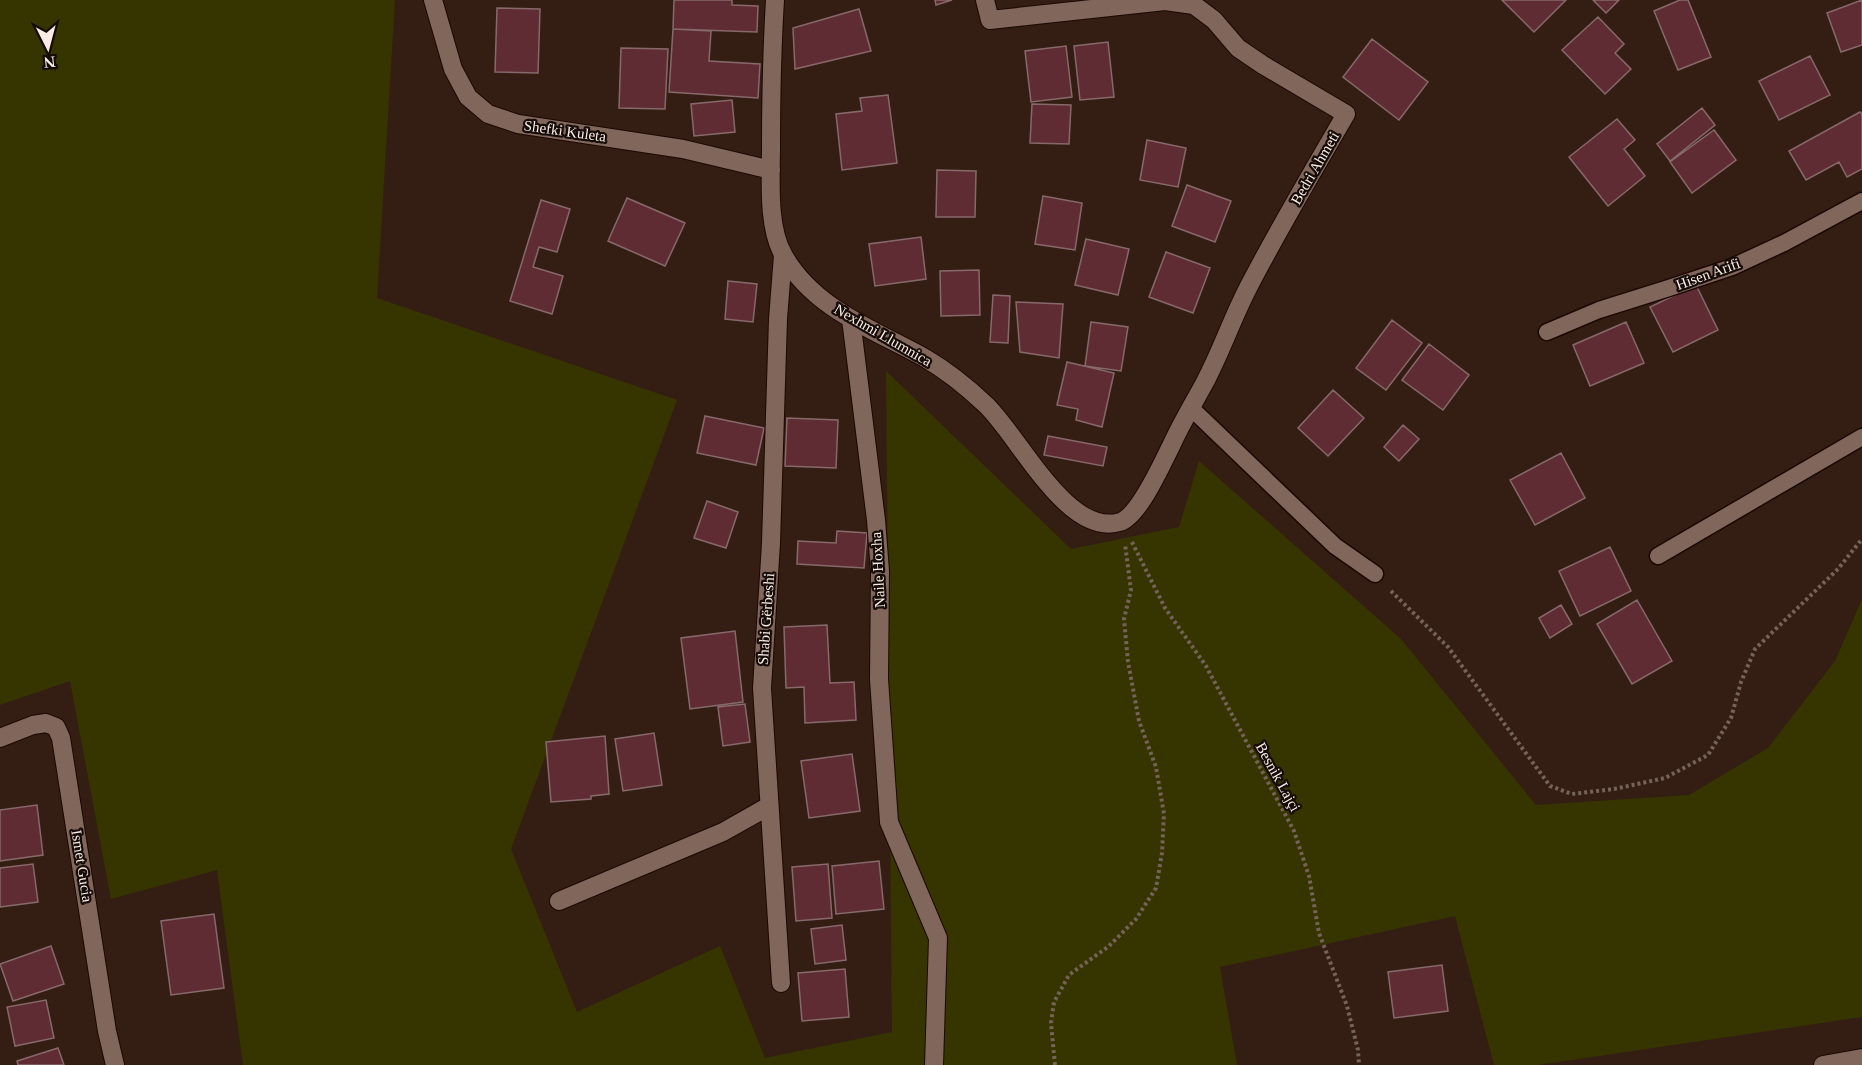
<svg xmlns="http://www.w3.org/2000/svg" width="1862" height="1065" viewBox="0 0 1862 1065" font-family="'Times New Roman',serif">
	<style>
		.green { fill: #363500 }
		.building { fill: #5e2c32; stroke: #87696b; stroke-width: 1.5 }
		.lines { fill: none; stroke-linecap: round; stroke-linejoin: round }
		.service-casing { stroke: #1b0802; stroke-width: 19 }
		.minor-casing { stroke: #1b0802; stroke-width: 20 }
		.path { stroke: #756259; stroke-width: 4; stroke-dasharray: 3 3; stroke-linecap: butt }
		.service { stroke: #80665b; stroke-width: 16 }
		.minor { stroke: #80665b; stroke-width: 18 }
		.labels { text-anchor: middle; stroke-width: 4.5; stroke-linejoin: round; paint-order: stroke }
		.street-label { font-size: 15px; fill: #fbece5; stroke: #150b07 }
	</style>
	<rect width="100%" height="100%" fill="#341e14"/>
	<path class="green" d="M0,0H395L377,298L677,400L511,849L577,1012L720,946L765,1058L892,1032L886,371L1071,549L1179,527L1199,461L1401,639L1536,805L1689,795L1768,748L1835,661L1862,599V1017L1538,1065H1494L1455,916L1220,967L1237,1065H243L217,870L111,899L70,681L0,705Z"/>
	<path class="building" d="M674,0H732V5L758,6L757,32L673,29Z
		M935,0H952L936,5Z
		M1502,0H1566L1534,32Z
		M1593,0H1619L1606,13Z
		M1680,0H1688L1711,57L1678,70L1654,11Z
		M1862,0V45L1841,52L1827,13Z
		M497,8L540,9L538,73L495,72Z
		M859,9L871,51L795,69L793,28Z
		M1598,17L1624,44L1615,53L1631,69L1605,94L1562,50Z
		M673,29L711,31L709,61L760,64L758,98L669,92Z
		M1372,39L1428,82L1399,120L1343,77Z
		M1108,42L1114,97L1080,100L1074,46Z
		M1066,46L1072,97L1031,102L1025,51Z
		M621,48L668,49L665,109L619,108Z
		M1810,56L1830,95L1779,120L1759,81Z
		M888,95L897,163L842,170L836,114L862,111L860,98Z
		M732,100L735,132L694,136L691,104Z
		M1032,104L1071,105L1069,144L1030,143Z
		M1702,108L1715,125L1670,161L1657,144Z
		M1860,112L1862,114V169L1847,177L1839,162L1806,180L1789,151Z
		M1617,119L1635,140L1624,149L1645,176L1608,206L1569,157Z
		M1714,130L1736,160L1692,193L1670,162Z
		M1147,140L1186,148L1178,187L1140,180Z
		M937,170L976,171L975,217H936Z
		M1187,185L1231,201L1215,242L1172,226Z
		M1043,196L1082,203L1075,250L1035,244Z
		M627,198L685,223L665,266L608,241Z
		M541,200L570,209L557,252L539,247L533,267L563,276L552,314L510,301Z
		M921,237L926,279L875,286L869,244Z
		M1086,239L1129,249L1118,295L1075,285Z
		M1166,252L1210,268L1193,313L1149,297Z
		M979,270L980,315L941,316L940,271Z
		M728,281L757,284L753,322L725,319Z
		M1696,285L1718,330L1673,352L1650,307Z
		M993,295L1010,296L1008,343L990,342Z
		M1016,302L1063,304L1059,358L1020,352Z
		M1392,320L1422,343L1386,390L1356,368Z
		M1091,322L1128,327L1121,371L1085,366Z
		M1626,322L1644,363L1590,386L1573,345Z
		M1429,344L1469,375L1443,410L1402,380Z
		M1067,362L1114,373L1102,427L1076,420L1078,409L1057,405Z
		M1333,390L1364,418L1328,456L1298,428Z
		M705,416L764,428L756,465L697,453Z
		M787,418L838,420L836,468L785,466Z
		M1403,425L1419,439L1399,461L1384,447Z
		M1048,436L1107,447L1103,466L1044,455Z
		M1561,453L1585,498L1535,525L1510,480Z
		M707,501L738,512L726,548L694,538Z
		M837,531L867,533L864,568L797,564L798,541L836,543Z
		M1610,547L1631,591L1580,616L1559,571Z
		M1637,600L1672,661L1632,684L1597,624Z
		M1561,605L1572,624L1550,638L1539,618Z
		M827,625L830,683L854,682L856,720L805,723L804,687L786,688L784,627Z
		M735,631L743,702L690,709L681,638Z
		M745,704L750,742L723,746L718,707Z
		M654,733L662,785L623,791L615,739Z
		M605,736L609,794L591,796V799L551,802L546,742Z
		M852,754L860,811L809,818L801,761Z
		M37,805L43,855L0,861V810Z
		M879,861L884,909L836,914L832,866Z
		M33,864L38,902L0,907V868Z
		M828,864L832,918L796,921L792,867Z
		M214,914L224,988L171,995L161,921Z
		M842,925L846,960L815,964L811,929Z
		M51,946L64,984L13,1001L0,964Z
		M1442,965L1448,1011L1394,1018L1388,972Z
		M845,969L849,1017L802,1021L798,973Z
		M46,1000L54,1038L15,1046L7,1007Z
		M58,1048L64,1065H18L17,1061Z"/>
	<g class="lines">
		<g class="service-casing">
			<path id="service" d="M1547,332L1599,310L1669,288L1732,267L1784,243L1862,201
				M1191,408L1335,546L1375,574
				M1658,556L1862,437"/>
		</g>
		<g class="minor-casing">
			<path id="minor" d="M433,0L453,69L468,97L488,114L518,124L683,149L771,170
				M775,0C772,49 771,98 771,147C771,179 767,228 784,256C814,309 875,330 925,358C947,371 967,387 985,404C1018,434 1067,538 1120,522C1139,516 1162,464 1171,446C1181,424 1193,404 1204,384C1221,352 1232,319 1248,288C1279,228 1313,171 1346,114L1263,65L1238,48L1214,20L1194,5L1165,1L990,20L985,0
				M851,319L876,520L880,571L879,679L889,822L938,938L934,1065
				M0,738L33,725L46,723L56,727L61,738L107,1031L115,1065
				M559,901L723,832L769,806
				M781,983L762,688L771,543L778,319L783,255
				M1823,1065L1862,1058"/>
		</g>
		<path class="path" d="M1132,542L1165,608L1206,666L1294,831L1309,876L1319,933L1347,1006L1358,1050L1359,1065
			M1391,591L1448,647L1550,786L1572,794L1614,789L1665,778L1708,755L1731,718L1741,682L1755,649L1838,569L1862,539
			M1055,1065L1051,1023L1054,1002L1069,975L1109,946L1136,919L1156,888L1162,853L1164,814L1156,767L1139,721L1128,662L1124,619L1131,590L1125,544"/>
		<use href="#service" class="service"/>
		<use href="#minor" class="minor"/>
	</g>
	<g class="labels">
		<g class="street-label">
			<text transform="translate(565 131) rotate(8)" y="5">Shefki Kuleta</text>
			<text transform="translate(1315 168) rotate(-60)" y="5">Bedri Ahmeti</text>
			<text transform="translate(1708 274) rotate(-20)" y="5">Hisen Arifi</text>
			<text transform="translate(883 335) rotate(30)" y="5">Nexhmi Llumnica</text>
			<text transform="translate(878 570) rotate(-93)" y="5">Naile Hoxha</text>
			<text transform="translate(766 619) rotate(-86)" y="5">Shabi Gërbeshi</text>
			<text transform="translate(1278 777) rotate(61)" y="5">Besnik Lajçi</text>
			<text transform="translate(82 866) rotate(81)" y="5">Ismet Gucia</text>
		</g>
	</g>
	<g transform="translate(48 48) rotate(174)" stroke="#150b07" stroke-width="4.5" paint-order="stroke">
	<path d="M0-4.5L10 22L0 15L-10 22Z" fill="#fbece5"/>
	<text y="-9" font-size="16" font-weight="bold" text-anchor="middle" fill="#fbece5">N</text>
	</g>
</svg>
